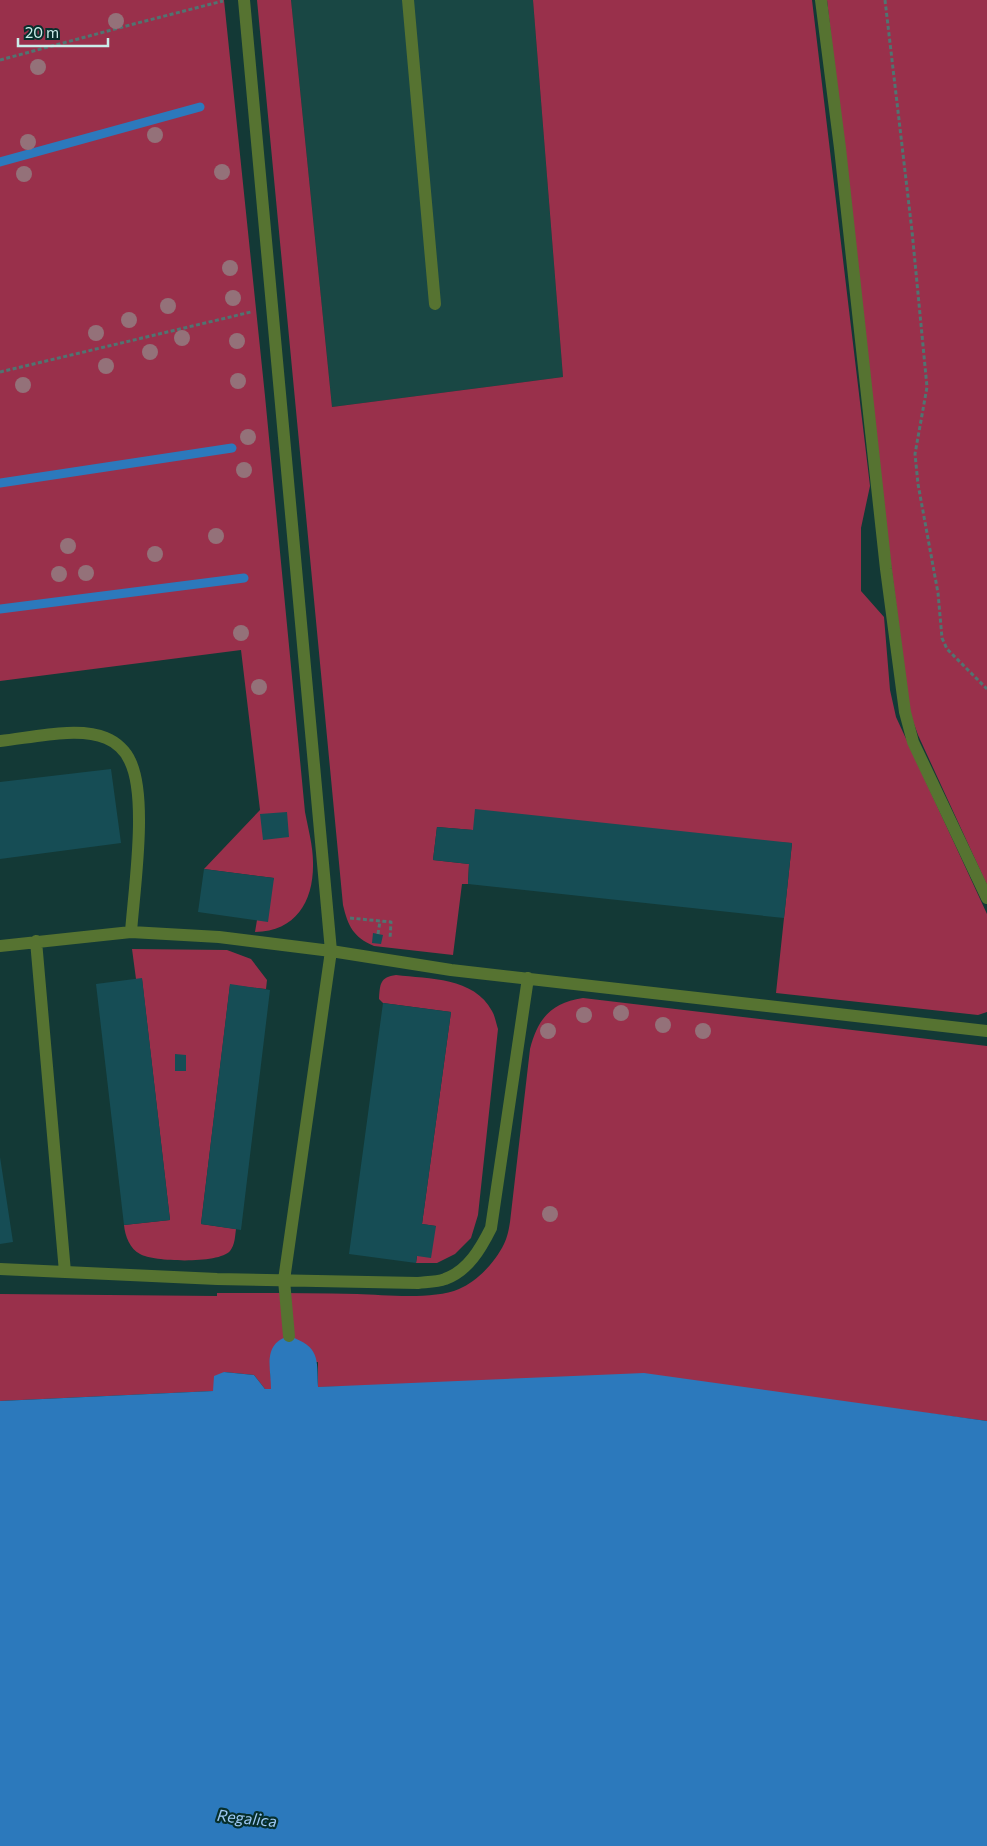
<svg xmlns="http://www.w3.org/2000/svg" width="987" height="1846" viewBox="0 0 987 1846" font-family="Commissioner,sans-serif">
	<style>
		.built { fill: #194744 }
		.green { fill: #99304b }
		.water { fill: #2c79bc }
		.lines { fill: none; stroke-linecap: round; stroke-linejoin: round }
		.stream { stroke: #2c79bc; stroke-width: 9 }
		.building { fill: #164d55 }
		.path { stroke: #507471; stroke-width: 3; stroke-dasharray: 4 2.5; stroke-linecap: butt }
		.minor { stroke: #567331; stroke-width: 12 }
		.tree { fill: #947179 }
		.labels { text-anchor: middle; stroke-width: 4.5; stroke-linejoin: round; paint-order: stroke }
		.water-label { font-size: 16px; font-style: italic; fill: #9ec9f4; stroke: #072f2c }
	</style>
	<rect width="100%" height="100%" fill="#133936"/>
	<path class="built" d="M291,0H533L563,377L332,407Z"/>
	<path class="green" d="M0,0H224L265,396L305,812C308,828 313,846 313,862C314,900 297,931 255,932L257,920L274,878L204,869L260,810L241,650L0,681Z
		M257,0H291L332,407L563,377L533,0H812L870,486L861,528V591L884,617L890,690L896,717L987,914V1012L978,1015L776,993L792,843L473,830L437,827L433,860L469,864L468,884H462L453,955L374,946C353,937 348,926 343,905Z
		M827,0H987V885L918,735L910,713L888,541Z
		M132,949L227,950L251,959L267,980L266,989L230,985L201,1224L236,1229C235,1236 235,1245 230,1251C219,1264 154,1262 140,1254C130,1249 125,1236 124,1225L170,1220L142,979H136Z
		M396,975C429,979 474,977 492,1011C495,1016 496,1023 498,1029L478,1215L471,1238L455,1254L437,1263H416L417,1256L436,1226L422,1224L451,1012L383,1003L379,999C380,984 380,977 396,975Z
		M583,998L987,1046V1421L687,1382L318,1387V1362L270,1369L272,1389H265L254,1375L224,1372L214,1391L0,1401V1294L217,1296V1293C264,1293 311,1293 357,1294C386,1295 433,1300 459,1289C478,1281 495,1262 504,1244C507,1238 509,1229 510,1222L530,1049C538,1018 551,1003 583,998Z"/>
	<path class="water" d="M289,1336C320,1347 317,1358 318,1387L644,1373L987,1421V1846H0V1401L213,1391L214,1376L224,1372L254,1375L265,1389H271C271,1368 262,1344 289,1336Z"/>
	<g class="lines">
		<path class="stream" d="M0,162L200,107
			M0,483L232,448
			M0,609L244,578"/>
	</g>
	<path class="building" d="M111,769L121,843L0,859V782Z
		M475,809L792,843L784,918L468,884L469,864L433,860L437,827L473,830Z
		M287,812L289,837L263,840L260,814Z
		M204,869L274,878L268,922L198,912Z
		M373,933L383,935L381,944L372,943Z
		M142,978L170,1220L124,1225L96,984Z
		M230,984L270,990L241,1230L201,1224Z
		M383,1003L451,1012L422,1224L436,1226L431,1258L417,1256L416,1263L349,1254Z
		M175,1054L186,1055V1071H175Z
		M0,1157L13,1242L0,1244Z"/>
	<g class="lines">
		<path class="path" d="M885,0L912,231L927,387L915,454L918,484L938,593L942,638L947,649L987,689
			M0,60L130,25L223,1
			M0,372L251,312
			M350,918L391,922L390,939
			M378,934L380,921"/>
		<path class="minor" d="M244,0L331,951L451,970L987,1031
			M408,0L435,304
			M821,0L840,148L886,569L905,712L913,742L987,898
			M0,741C30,738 78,726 106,738C116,742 126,751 130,761C148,797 134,890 131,932
			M36,941L65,1272
			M0,946L131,932L219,937L331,951L284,1280L289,1336
			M0,1269L217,1279L418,1283C426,1282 437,1282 445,1279C468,1271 481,1248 491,1228L528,978"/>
	</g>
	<g class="tree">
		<circle cx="116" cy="21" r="8"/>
		<circle cx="38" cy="67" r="8"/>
		<circle cx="155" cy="135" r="8"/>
		<circle cx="28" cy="142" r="8"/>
		<circle cx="222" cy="172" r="8"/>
		<circle cx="24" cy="174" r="8"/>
		<circle cx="230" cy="268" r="8"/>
		<circle cx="233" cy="298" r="8"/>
		<circle cx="168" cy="306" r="8"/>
		<circle cx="129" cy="320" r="8"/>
		<circle cx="96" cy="333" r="8"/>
		<circle cx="182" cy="338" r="8"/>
		<circle cx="237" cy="341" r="8"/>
		<circle cx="150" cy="352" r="8"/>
		<circle cx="106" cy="366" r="8"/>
		<circle cx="238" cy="381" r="8"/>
		<circle cx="23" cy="385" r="8"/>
		<circle cx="248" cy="437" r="8"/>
		<circle cx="244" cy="470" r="8"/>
		<circle cx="216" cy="536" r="8"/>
		<circle cx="68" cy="546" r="8"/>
		<circle cx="155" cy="554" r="8"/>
		<circle cx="86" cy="573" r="8"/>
		<circle cx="59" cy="574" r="8"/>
		<circle cx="241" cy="633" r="8"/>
		<circle cx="259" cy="687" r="8"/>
		<circle cx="621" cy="1013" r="8"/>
		<circle cx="584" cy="1015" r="8"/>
		<circle cx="663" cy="1025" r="8"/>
		<circle cx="548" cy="1031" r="8"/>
		<circle cx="703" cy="1031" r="8"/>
		<circle cx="550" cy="1214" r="8"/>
	</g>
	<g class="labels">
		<g class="water-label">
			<text transform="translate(247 1818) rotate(6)" y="6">Regalica</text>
		</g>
	</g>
	<path d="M18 38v8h90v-8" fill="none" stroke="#cbedea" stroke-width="2.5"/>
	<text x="25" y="38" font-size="15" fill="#cbedea" stroke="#072f2c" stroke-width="4" paint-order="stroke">20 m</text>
</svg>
